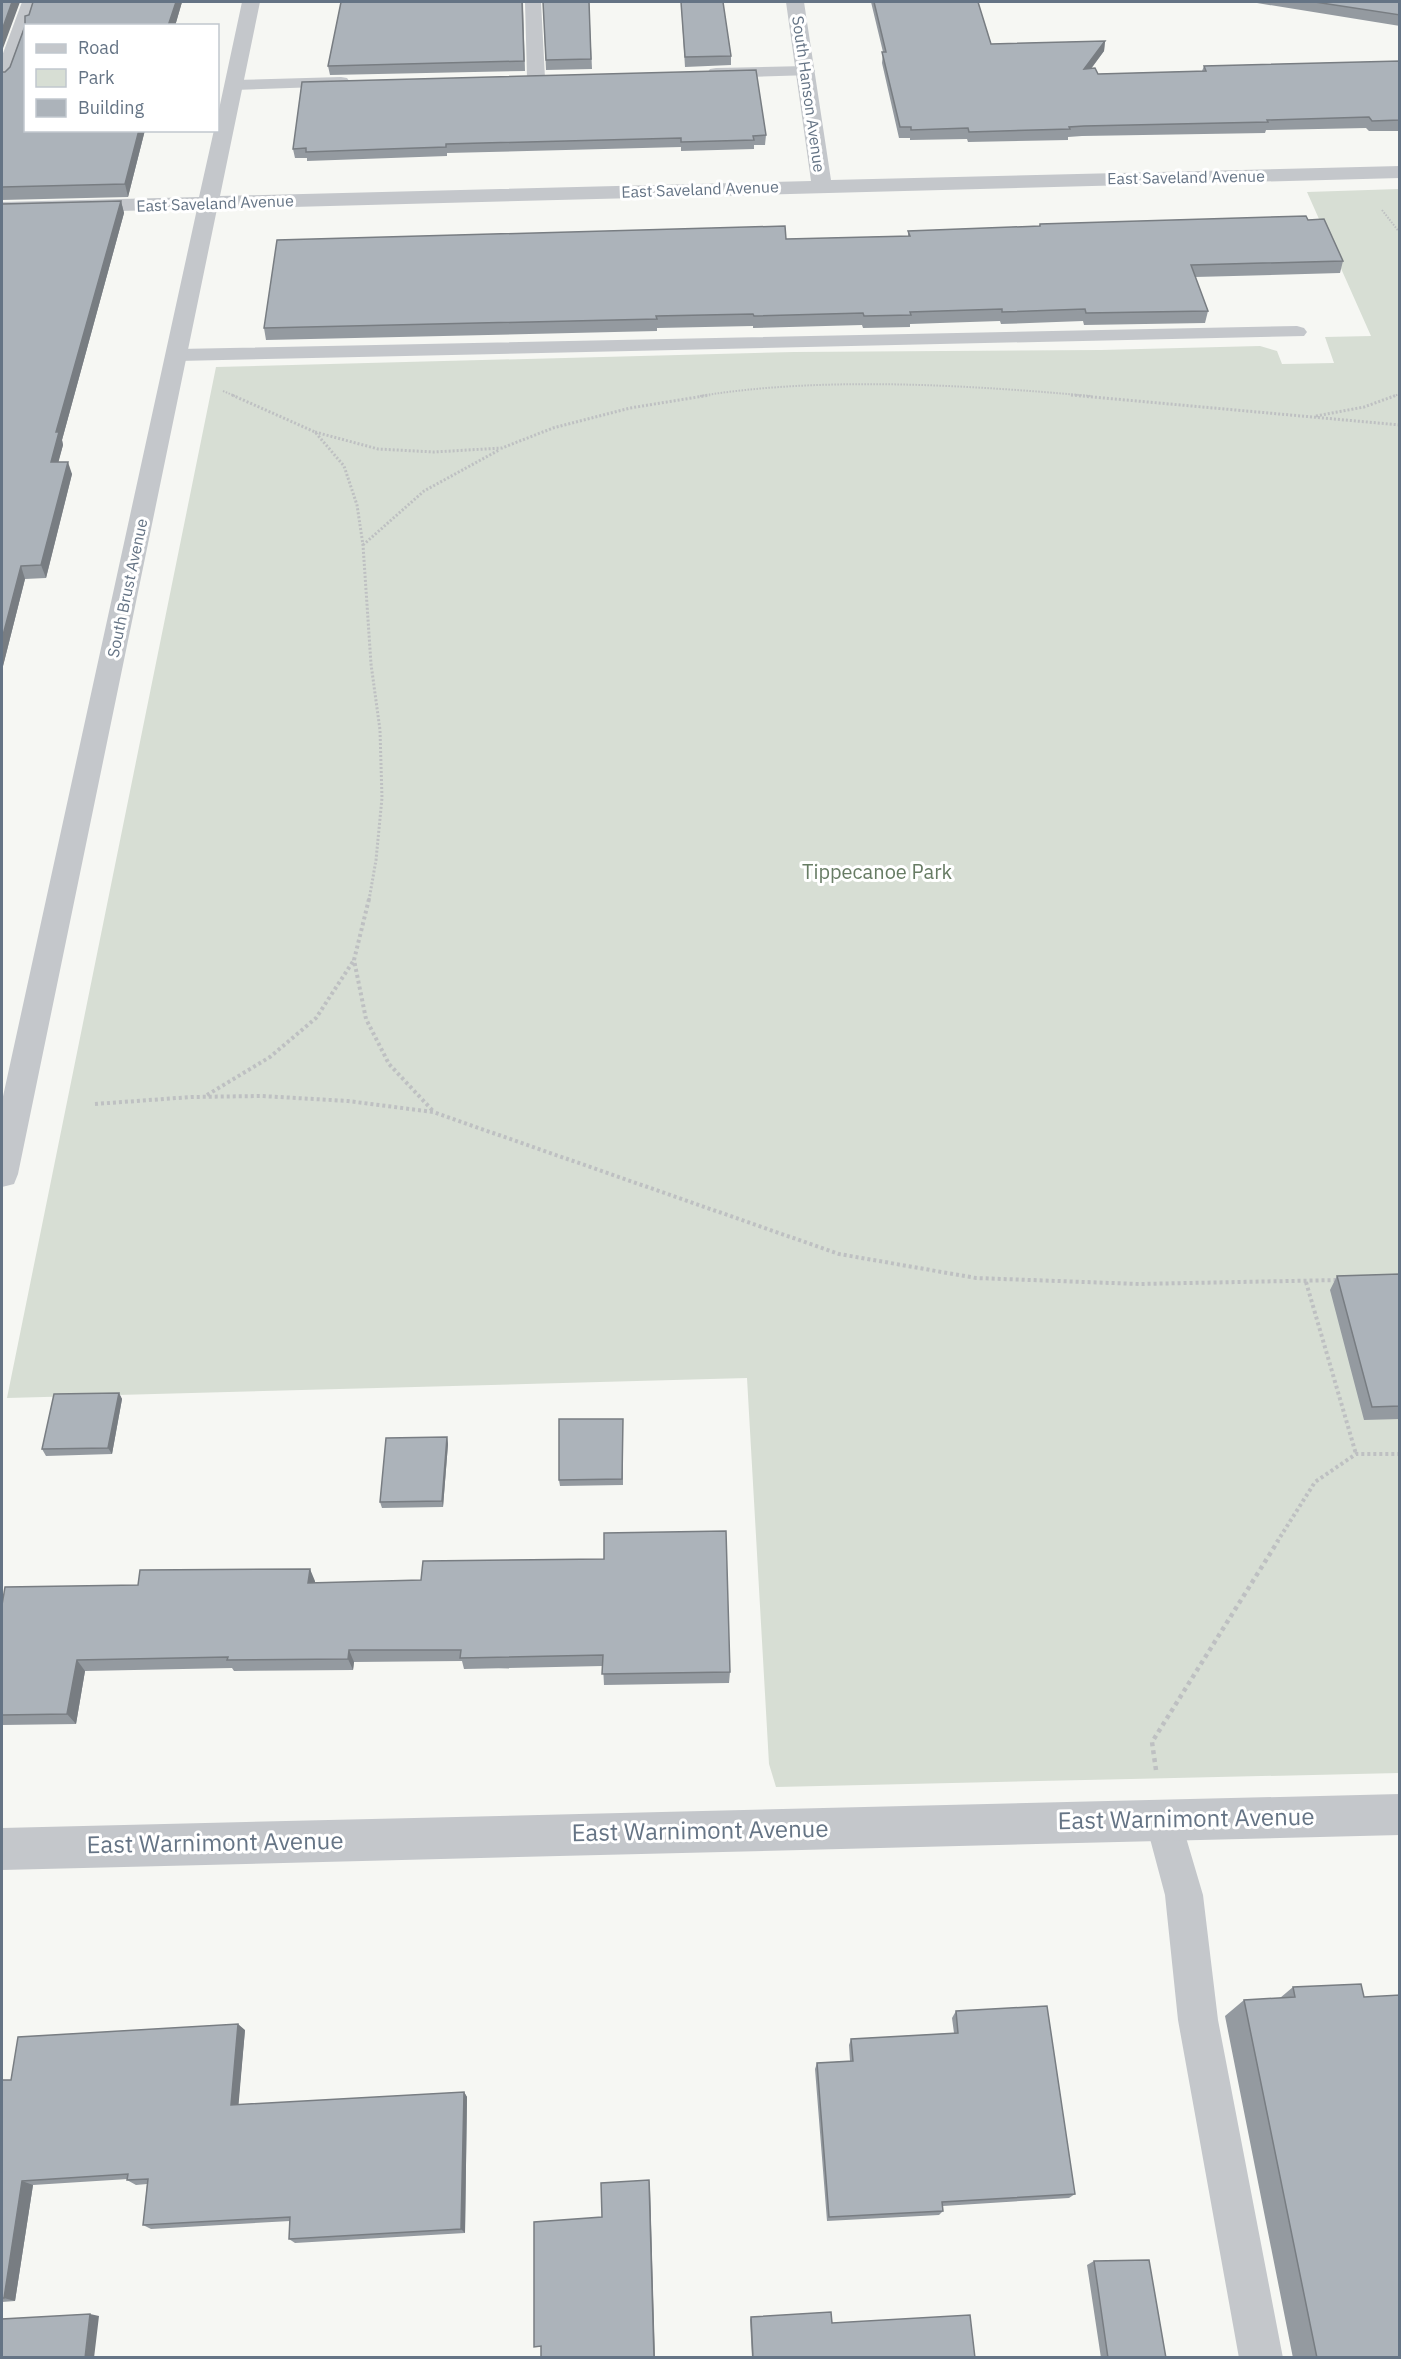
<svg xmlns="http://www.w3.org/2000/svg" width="1401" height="2359" viewBox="0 0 1401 2359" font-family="'IBM Plex Sans',sans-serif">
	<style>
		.green { fill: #d7ded4 }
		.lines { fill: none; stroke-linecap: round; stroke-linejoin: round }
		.path-far3 { stroke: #bec0c2; stroke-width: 2; stroke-dasharray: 1.5 1.5; stroke-linecap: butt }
		.path-far2 { stroke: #bec0c2; stroke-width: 3; stroke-dasharray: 2 2; stroke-linecap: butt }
		.path-far1 { stroke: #bec0c2; stroke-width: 4; stroke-dasharray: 3 3; stroke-linecap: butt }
		.path { stroke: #bec0c2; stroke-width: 4.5; stroke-dasharray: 4 4; stroke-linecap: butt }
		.service { fill: #c4c7cb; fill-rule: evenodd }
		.minor { fill: #c4c7cb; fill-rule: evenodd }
		.wall { fill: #949aa0 }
		.shaded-wall { fill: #787d82 }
		.building { fill: #acb3ba; stroke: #787d82; stroke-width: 1.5 }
		.labels { text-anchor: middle; stroke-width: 6; stroke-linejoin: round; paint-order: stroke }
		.far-street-label { font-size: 16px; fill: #657485; stroke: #fff }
		.park-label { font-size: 20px; fill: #677c64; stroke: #fff }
		.near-street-label { font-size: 24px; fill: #657485; stroke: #fff }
	</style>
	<rect width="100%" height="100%" fill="#f6f7f3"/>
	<path class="green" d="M1399,189V1773L776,1787L769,1764L747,1378L7,1398L216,367L794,352L1101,350L1260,346L1277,351L1282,364L1334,363L1325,337L1371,336L1307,192Z"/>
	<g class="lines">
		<path class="path-far3" d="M1382,210L1400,233
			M223,391L235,396
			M700,396C823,376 967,385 1091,396
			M1393,396L1400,394"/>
		<path class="path-far2" d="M232,395L315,432L344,466L357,505L363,545L371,664L380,730L382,798L376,860L369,900
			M1071,395L1400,425
			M1316,416L1364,407L1397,395
			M315,432L378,449L434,452L502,448L553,428L630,408L710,395
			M363,545L424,491L499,450"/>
		<path class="path-far1" d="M369,899L354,960L366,1019L389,1064L433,1111
			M207,1095L270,1057L316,1018L354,960
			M95,1104L191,1097L262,1096L348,1101L433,1112L839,1254L976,1278L1139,1284L1339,1280
			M1306,1282L1356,1454
			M1277,1542L1315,1482L1356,1454H1400"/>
		<path class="path" d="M1156,1770L1152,1742L1278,1541"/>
		<path class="service" d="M22,2H38L30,26H26V37L11,78L8,82L2,83V56Z
			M525,2H541L545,78L542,82H530L527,78Z
			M806,66L812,67L815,71L812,75L716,78L710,77L707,73L710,69L716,68Z
			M341,77L347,78L350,82L347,86L234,90L228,89L225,85L228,81L234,80Z
			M1297,326L1304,328L1307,332L1304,336L178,361L171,359L168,355L171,351L178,349Z
			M1164,1801L1177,1807L1203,1895L1218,2020L1283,2358H1239L1178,2020L1165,1895L1145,1820L1151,1807Z"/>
		<path class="minor" d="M242,2H260L220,196L811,181L786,2H804L831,180L1400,166V178L217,209L18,1174L14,1184L2,1187V1101L197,209L2,214V202L199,197L214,130H218V114Z
			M1400,1794V1835L2,1870V1828Z"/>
	</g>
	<path class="wall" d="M33,2H182L175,26H26L145,130L128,197L2,200V72H5L10,67Z
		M341,2H523L525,71L330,75L328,66Z
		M543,2H589L592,69L546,70Z
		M681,2H723L731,56V65L685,67Z
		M871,2H978L991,44L1105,41L1104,51L1091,69L1098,74L1202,71L1204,66L1400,61V131H1369L1366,128L1266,130L1265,133L1082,136L1068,137V140L968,142L967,139L910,140V138H899L882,63L883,52Z
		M1251,2H1400V26Z
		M302,82L766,135L765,145H754V149L681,151V147L447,153V156L307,161V158H295L293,149Z
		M121,201L124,213L62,440L63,445L58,462L72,474L46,578L25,579L2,670V204Z
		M1308,220L1343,261L1340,273L1195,277L1208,311L1205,323L1084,325L1083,321L1001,324L1000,321L910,324V327L863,328L862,325L753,328V326L657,328V331L266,340L264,328L786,239L908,236V231L1039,226L1040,224Z
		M1400,1274V1419L1364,1420L1330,1290L1337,1276Z
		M119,1393L122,1399L112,1454L46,1456L42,1449Z
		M623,1419V1485L560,1486L559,1480Z
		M447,1437L448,1444L443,1507L382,1508L380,1502Z
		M315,1581V1583L730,1672L729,1683L604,1685L603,1666L464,1669L462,1661L354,1662L353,1670L234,1671L232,1668L85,1671L76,1724L2,1725V1605L138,1585Z
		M1293,1987L1364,1997L1400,2358H1293L1225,2016L1244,2000L1280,1998Z
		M956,2011L1075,2194L1069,2198L943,2206V2211L939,2215L827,2221L815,2069L817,2063L850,2061L849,2045L851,2039L954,2033L952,2018Z
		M245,2030L238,2105L464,2092L467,2097L465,2233L295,2243L289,2239L290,2221L151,2229L143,2225L147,2184L136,2185L127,2180L128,2179L33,2185L15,2301L2,2302V2080H11Z
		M1094,2261L1166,2358H1101L1087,2265Z
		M751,2317L832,2323L975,2358H752L750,2320Z"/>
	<path class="shaded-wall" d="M12,2H20L2,51V30Z
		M176,2H182L175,26H168Z
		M1105,41L1104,51L1083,79L1084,69Z
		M139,130H145L128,197L125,184Z
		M121,201L124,213L62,440L63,445L55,475L51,462L56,432Z
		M68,462L72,474L46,578L41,565Z
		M21,566L25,579L2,670V639Z
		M119,1393L122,1399L112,1454L108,1448Z
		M447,1437L448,1444L443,1507L442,1501Z
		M310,1569L315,1581L313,1595L308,1583Z
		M349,1650L354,1662L353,1670L348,1659Z
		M77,1660L85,1671L76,1724L67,1714Z
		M238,2024L245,2030L238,2111L231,2105Z
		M464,2092L467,2097L465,2233L461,2229Z
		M649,2180L650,2185L655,2358H654Z
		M22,2181L33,2185L15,2301L4,2298Z
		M90,2314L99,2316L94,2358H85Z"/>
	<path class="building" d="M2,2H12L2,30Z
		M33,2H176L168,26H26V130H139L125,184L2,187V72H5L10,67L25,26V16L29,15Z
		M341,2H522L524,61L328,66Z
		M543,2H589L591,59L546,60Z
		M681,2H723L731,56L685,57Z
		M874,2H978L991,44L1105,41L1084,69L1095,68L1098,74L1206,71L1204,66L1400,61V120L1372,121L1369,117L1267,120L1268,122L1084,126L1069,127L1070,129L969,132L968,128L911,130V127H900L882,52H886Z
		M1315,2H1400V15Z
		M756,70L766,135L753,136L754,140L681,142V138L446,144V147L387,149L306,152V148L293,149L302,82Z
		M121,201L56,432H59L51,462H68L41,565L21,566L2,639V204Z
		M1306,216L1308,220L1324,219L1343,261L1191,265L1208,311L1086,313L1085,309L1002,312V309L910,312L911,315L864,316L863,313L754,316L753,314L656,316L657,319L264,328L277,240L785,226L786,239L910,236L908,231L1040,226V224Z
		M1400,1274V1406L1372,1407L1337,1276Z
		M119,1393L108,1448L42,1449L54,1394Z
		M559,1419H623L622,1479L559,1480Z
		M447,1437L442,1501L380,1502L386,1438Z
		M726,1531L730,1672L602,1674L603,1655L460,1658L461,1650H349L348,1659L227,1660L228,1657L77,1660L67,1714L2,1715V1605L5,1587L138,1585L140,1570L310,1569L308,1583L421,1580L423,1561L604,1559V1533Z
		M1361,1984L1364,1997L1400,1995V2358H1317L1244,2000L1295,1997L1293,1987Z
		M1047,2006L1075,2194L942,2202L943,2211L829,2217L817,2063L853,2061L851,2039L958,2033L956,2011Z
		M238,2024L231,2105L464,2092L461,2229L289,2239L290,2217L143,2225L148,2179L127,2180L128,2174L22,2181L4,2298H2V2080H11L18,2037Z
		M649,2180L654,2358H541V2346L534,2347V2222L602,2217L601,2183Z
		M1149,2260L1166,2358H1108L1094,2261Z
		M831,2312L832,2323L970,2315L975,2358H753L751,2317Z
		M90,2314L85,2358H2V2319Z"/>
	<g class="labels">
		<g class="far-street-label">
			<text transform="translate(809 94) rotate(82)" y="6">South Hanson Avenue</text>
			<text transform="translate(1186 177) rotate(-1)" y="6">East Saveland Avenue</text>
			<text transform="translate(700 189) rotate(-2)" y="6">East Saveland Avenue</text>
			<text transform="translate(215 203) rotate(-2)" y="6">East Saveland Avenue</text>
			<text transform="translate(127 588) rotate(-78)" y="6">South Brust Avenue</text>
		</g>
		<g class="park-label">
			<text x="877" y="879">Tippecanoe Park</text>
		</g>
		<g class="near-street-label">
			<text transform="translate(1186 1819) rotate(-1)" y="8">East Warnimont Avenue</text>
			<text transform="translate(700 1831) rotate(-1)" y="8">East Warnimont Avenue</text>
			<text transform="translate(215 1843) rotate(-1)" y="8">East Warnimont Avenue</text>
		</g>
	</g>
	<rect width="1401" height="2359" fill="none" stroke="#657485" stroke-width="6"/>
	<rect x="24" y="24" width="195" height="108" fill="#ffffff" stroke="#c1c7ce" stroke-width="1.5"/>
	<rect x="36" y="44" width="30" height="9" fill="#c4c7cb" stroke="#c1c7ce" stroke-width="1.5"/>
	<text x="78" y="54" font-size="18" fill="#657485">Road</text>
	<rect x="36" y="69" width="30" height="18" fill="#d7ded4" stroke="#c1c7ce" stroke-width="1.5"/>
	<text x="78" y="84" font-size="18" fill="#657485">Park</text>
	<rect x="36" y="99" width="30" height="18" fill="#acb3ba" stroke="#c1c7ce" stroke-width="1.5"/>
	<text x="78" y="114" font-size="18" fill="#657485">Building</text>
</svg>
